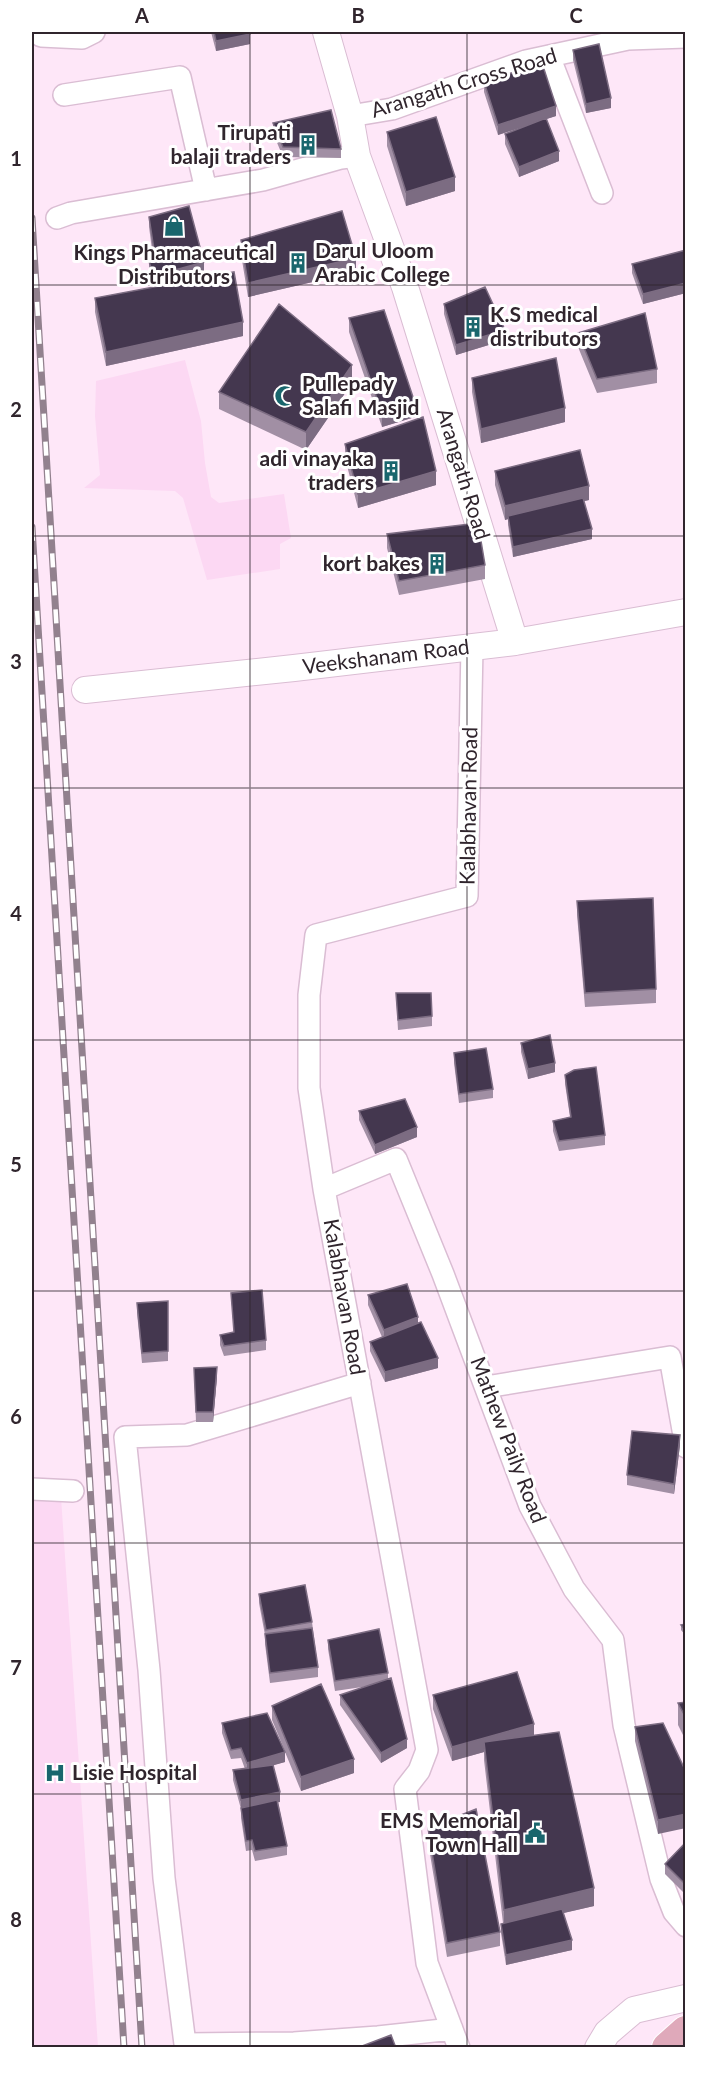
<svg xmlns="http://www.w3.org/2000/svg" width="717" height="2079" viewBox="0 0 717 2079" font-family="Lato,sans-serif">
	<style>
		.built { fill: #fcd8f3 }
		.lines { fill: none; stroke-linecap: round; stroke-linejoin: round }
		.minor-casing { stroke: #dabdd3; stroke-width: 24 }
		.tertiary-casing { stroke: #dabdd3; stroke-width: 28 }
		.primary-casing { stroke: #fff; stroke-width: 34 }
		.minor { stroke: #fff; stroke-width: 21 }
		.tertiary { stroke: #fff; stroke-width: 26 }
		.primary { stroke: #dfa9ba; stroke-width: 32 }
		.rail-casing { stroke: #92818e; stroke-width: 7 }
		.rail { stroke: #fff; stroke-width: 4.5; stroke-dasharray: 14; stroke-linecap: butt }
		.wall { fill: #a18fa4 }
		.shaded-wall { fill: #7c6c82 }
		.building { fill: #44374f; stroke: #7c6c82; stroke-width: 1.5 }
		.grid { fill: none; stroke: #30252d; stroke-width: 1.5; stroke-opacity: 0.55 }
		.labels { text-anchor: middle; stroke-width: 6; stroke-linejoin: round; paint-order: stroke }
		.street-label { font-size: 21px; fill: #30252d; stroke: #fff }
		.poi-label { font-size: 21px; font-weight: bold; fill: #30252d; stroke: #fff; text-anchor: end }
		.neatline { fill: none; stroke: #30252d; stroke-width: 2 }
		.grid-label { font-size: 20px; text-anchor: middle; font-weight: bold; fill: #30252d }
	</style>
	<rect width="100%" height="100%" fill="#fee7f8"/>
	<path class="built" d="M185,360L201,421L205,463L211,497L219,503L284,494L291,538L280,544V569L207,580L183,498L175,491L84,488L100,475L95,416L96,381Z
		M61,1497L98,2047H32V1498Z"/>
	<g class="lines">
		<g class="minor-casing">
			<path id="minor" d="M41,36L82,38L94,32
				M549,56L602,193
				M64,95L180,77L206,190
				M350,116L392,109L526,61L628,39L686,37
				M57,218L71,213L263,180L341,158L357,156
				M324,1189L396,1159L443,1274L530,1506L574,1589L613,1640L624,1725L661,1879L674,1912L686,1926
				M360,1383L187,1435L125,1437L149,1670L164,1878L185,2044L294,2043L378,2037L452,2029
				M486,1387L670,1357L686,1447
				M32,1489L73,1491
				M459,2048L427,1963L405,1789L419,1771L427,1750L324,1189L309,1088V995L316,935L467,896L472,647"/>
		</g>
		<g class="tertiary-casing">
			<path id="tertiary" d="M326,32L350,116L357,156L405,287L515,642
				M85,690L294,668L515,642L686,612
				M598,2048L607,2033L634,2010L686,1998"/>
		</g>
		<g class="primary-casing">
			<path id="primary" d="M668,2048L686,2032"/>
		</g>
		<use href="#minor" class="minor"/>
		<use href="#tertiary" class="tertiary"/>
		<use href="#primary" class="primary"/>
		<g class="rail-casing">
			<path id="rail" d="M32,218L142,2048
				M32,527L124,2048"/>
		</g>
		<use href="#rail" class="rail"/>
	</g>
	<path class="wall" d="M211,32H250V44L216,51Z
		M573,50L611,108L586,113L573,60Z
		M484,82L556,116L546,119L559,161L519,177L505,144V134L531,124L498,135L484,92Z
		M273,123L341,149V158L283,157L273,133Z
		M387,132L455,191L406,206L387,146Z
		M149,217L204,272L153,286L149,271V261L153,257L149,227Z
		M241,240L356,272L248,297L241,254Z
		M686,250V293L643,304L632,273V264Z
		M95,298L243,336L106,366L95,312Z
		M444,304L505,340L456,355L444,314Z
		M349,318L415,417L382,427L349,332Z
		M578,333L657,369V383L597,393L578,347Z
		M472,378L565,422L481,443L472,392Z
		M352,383L306,450L219,409V392Z
		M345,444L436,485L358,508L345,458Z
		M495,471L589,500L584,501L592,539L513,557L508,525V519L505,520L495,485Z
		M387,534L485,565V579L399,595L387,548Z
		M577,901L656,989V1003L585,1007L577,915Z
		M396,993L432,1016V1026L398,1030Z
		M521,1043L555,1072L528,1079L521,1052Z
		M454,1053L493,1089V1098L459,1103L454,1063Z
		M565,1075L605,1135V1145L559,1151L553,1131V1121L570,1117L565,1084Z
		M359,1111L417,1137L375,1154L359,1120Z
		M231,1293L266,1340V1350L224,1356L220,1345V1335L234,1333Z
		M368,1295L418,1323L438,1368L385,1382L370,1351V1342L382,1337L368,1305Z
		M168,1301V1361L142,1363L137,1313V1303Z
		M194,1368L217,1377L213,1422H196Z
		M680,1445L674,1494L627,1485V1475Z
		M259,1594L312,1622L318,1667V1677L270,1683L265,1644V1635L259,1603Z
		M686,1624V1636L681,1630V1625Z
		M328,1640L388,1673V1679L407,1748L381,1763L340,1705V1695L369,1686L335,1691L328,1649Z
		M433,1695L534,1735L594,1906L563,1913L572,1950L506,1965L501,1933V1924L503,1923L484,1760V1752L452,1761L433,1709Z
		M686,1702V1741L678,1725V1703Z
		M272,1706L354,1773L301,1791L285,1752V1762L273,1765L280,1802H278L287,1846V1855L255,1861L252,1850L246,1851L241,1818V1809L233,1780V1770L245,1769L241,1758L231,1759L222,1733V1723L285,1751L272,1720Z
		M635,1727L686,1772L658,1834L635,1741Z
		M428,1828L500,1932V1946L447,1957L428,1842Z
		M686,1842V1891L684,1893L665,1874V1864Z"/>
	<path class="shaded-wall" d="M250,34V44L216,51V41Z
		M611,98V108L586,113V104Z
		M556,106V116L498,135V125Z
		M559,151V161L519,177V167Z
		M455,177V191L406,206V192Z
		M356,258V272L248,297V283Z
		M204,262V272L153,286V276Z
		M686,283V293L643,304V294Z
		M243,322V336L106,366V352Z
		M505,330V340L456,355V345Z
		M352,365V383L306,450V432Z
		M415,403V417L382,427V413Z
		M565,408V422L481,443V429Z
		M436,471V485L358,508V494Z
		M589,486V500L509,519L508,516V519L505,520V506Z
		M592,529V539L513,557V547Z
		M555,1063V1072L528,1079V1069Z
		M417,1127V1137L375,1154V1145Z
		M418,1317V1327L384,1340V1330Z
		M438,1358V1368L385,1382V1372Z
		M217,1367V1377L213,1422V1412Z
		M680,1435V1445L674,1494V1484Z
		M534,1724V1738L484,1742V1752L452,1761V1747Z
		M407,1739V1748L381,1763V1753Z
		M285,1752V1762L247,1773V1763Z
		M354,1759V1773L301,1791V1777Z
		M280,1792V1802L241,1810V1800Z
		M686,1814V1828L658,1834V1820Z
		M686,1881V1891L684,1893V1883Z
		M594,1888V1906L504,1927V1910Z
		M572,1940V1950L506,1965V1955Z"/>
	<path class="building" d="M214,32H250V34L216,41Z
		M599,44L611,98L586,104L573,50Z
		M542,63L556,106L498,125L484,82Z
		M331,110L341,149L283,147L273,123Z
		M436,117L455,177L406,192L387,132Z
		M546,118L559,151L519,167L505,134Z
		M189,206L204,262L153,276L149,261L155,256L149,217Z
		M342,211L356,258L248,283L241,240Z
		M686,250V283L643,294L632,264Z
		M234,272L243,322L106,352L95,298Z
		M485,287L505,330L456,345L444,304Z
		M279,304L352,365L306,432L219,392Z
		M384,310L415,403L382,413L349,318Z
		M645,313L657,369L597,379L578,333Z
		M556,358L565,408L481,429L472,378Z
		M423,417L436,471L358,494L345,444Z
		M580,450L589,486L505,506L495,471Z
		M583,498L592,529L513,547L508,516Z
		M478,523L485,565L399,581L387,534Z
		M653,898L656,989L585,993L577,901Z
		M396,993H431L432,1016L398,1020Z
		M550,1035L555,1063L528,1069L521,1043Z
		M486,1048L493,1089L459,1094L454,1053Z
		M596,1067L605,1135L559,1141L553,1121L571,1117L565,1075L574,1070Z
		M405,1099L417,1127L375,1145L359,1111Z
		M407,1284L418,1317L384,1330L368,1295Z
		M262,1290L266,1340L224,1346L220,1335L234,1332L231,1293Z
		M168,1301V1351L142,1353L137,1303Z
		M421,1322L438,1358L385,1372L370,1342Z
		M217,1367L213,1412H196L194,1368Z
		M632,1431L680,1435L674,1484L627,1475Z
		M305,1585L312,1622L266,1630L259,1594Z
		M686,1624V1631L681,1625Z
		M312,1628L318,1667L270,1673L265,1634Z
		M379,1629L388,1673L335,1681L328,1640Z
		M517,1672L534,1724L452,1747L433,1695Z
		M391,1678L407,1739L381,1753L340,1695Z
		M321,1684L354,1759L301,1777L272,1706Z
		M686,1702V1718L678,1703Z
		M267,1713L285,1752L247,1763L241,1748L231,1750L222,1723Z
		M663,1723L686,1772V1814L658,1820L635,1727Z
		M559,1732L594,1888L504,1910L484,1742Z
		M273,1765L280,1792L241,1800L233,1770Z
		M277,1800L287,1846L255,1851L252,1840L246,1841L241,1808Z
		M476,1809L500,1932L447,1943L428,1828Z
		M686,1842V1881L684,1883L665,1864Z
		M562,1909L572,1940L506,1955L501,1924Z
		M391,2035L396,2048H357Z"/>
	<path class="grid" d="M250,32V2048M467,32V2048M32,285H686M32,536H686M32,788H686M32,1040H686M32,1291H686M32,1543H686M32,1794H686"/>
	<defs>
		<g id="building-bare" transform="scale(1.62)"><path d="M-4-6H4V6H1V3H-1V6H-4ZM-2.5-4.3h1.7v1.8h-1.7ZM.8-4.3h1.7v1.8H.8ZM-2.5-1h1.7V.8h-1.7ZM.8-1h1.7V.8H.8Z" fill="#19666d" stroke="#fff" stroke-width="2.5" paint-order="stroke"/></g>
		<g id="shop-bare" transform="scale(1.62)"><path d="M-5-2.5h2.3a2.7 3.5 0 0 1 5.4 0H5L5.5 6h-11ZM-1.5-2.5h3a1.5 2.3 0 0 0-3 0Z" fill="#19666d" stroke="#fff" stroke-width="2.5" paint-order="stroke"/></g>
		<g id="mosque-bare" transform="scale(1.62)"><path d="M3.5-4.9A6 6 0 1 0 3.5 4.9A5 5 0 1 1 3.5-4.9Z" fill="#19666d" stroke="#fff" stroke-width="2.5" paint-order="stroke"/></g>
		<g id="hospital-bare" transform="scale(1.62)"><path d="M-5-5h3v3.5h4V-5h3V5h-3V1.5h-4V5h-3Z" fill="#19666d" stroke="#fff" stroke-width="2.5" paint-order="stroke"/></g>
		<g id="civic-bare" transform="scale(1.62)"><path d="M-.6-6.5H3V-4.5H.6V-3L4-1V1h2V6H-6V1h2V-1L-.6-3ZM-1.2 2.5V6h2.4V2.5Z" fill="#19666d" stroke="#fff" stroke-width="2.5" paint-order="stroke"/></g>
	</defs>
	<g fill-rule="evenodd">
		<use href="#building-bare" x="308" y="145"/>
		<use href="#shop-bare" x="174" y="226"/>
		<use href="#building-bare" x="298" y="263"/>
		<use href="#building-bare" x="473" y="327"/>
		<use href="#mosque-bare" x="285" y="396"/>
		<use href="#building-bare" x="391" y="471"/>
		<use href="#building-bare" x="437" y="564"/>
		<use href="#hospital-bare" x="55" y="1773"/>
		<use href="#civic-bare" x="535" y="1833"/>
	</g>
	<g class="labels">
		<g class="street-label">
			<text transform="translate(464 83) rotate(-17)" y="7">Arangath Cross Road</text>
			<text transform="translate(463 474) rotate(73)" y="7">Arangath Road</text>
			<text transform="translate(386 657) rotate(-7)" y="7">Veekshanam Road</text>
			<text transform="translate(469 806) rotate(-89)" y="7">Kalabhavan Road</text>
			<text transform="translate(344 1297) rotate(80)" y="7">Kalabhavan Road</text>
			<text transform="translate(508 1440) rotate(69)" y="7">Mathew Paily Road</text>
		</g>
		<g class="poi-label">
			<text x="291" y="140">Tirupati<tspan x="291" dy="24">balaji traders</tspan></text>
			<text x="315" y="258" text-anchor="start">Darul Uloom<tspan x="315" dy="24">Arabic College</tspan></text>
			<text x="174" y="260" text-anchor="middle">Kings Pharmaceutical<tspan x="174" dy="24">Distributors</tspan></text>
			<text x="490" y="322" text-anchor="start">K.S medical<tspan x="490" dy="24">distributors</tspan></text>
			<text x="302" y="391" text-anchor="start">Pullepady<tspan x="302" dy="24">Salafi Masjid</tspan></text>
			<text x="374" y="466">adi vinayaka<tspan x="374" dy="24">traders</tspan></text>
			<text x="420" y="571">kort bakes</text>
			<text x="72" y="1780" text-anchor="start">Lisie Hospital</text>
			<text x="518" y="1828">EMS Memorial<tspan x="518" dy="24">Town Hall</tspan></text>
		</g>
	</g>
	<rect width="717" height="2079" fill="none" stroke="#ffffff" stroke-width="66"/>
	<rect x="33" y="33" width="651" height="2013" class="neatline"/>
	<g class="grid-label">
		<text x="142" y="23">A</text>
		<text x="358" y="23">B</text>
		<text x="576" y="23">C</text>
		<text x="16" y="166">1</text>
		<text x="16" y="417">2</text>
		<text x="16" y="669">3</text>
		<text x="16" y="921">4</text>
		<text x="16" y="1172">5</text>
		<text x="16" y="1424">6</text>
		<text x="16" y="1675">7</text>
		<text x="16" y="1927">8</text>
	</g>
</svg>
